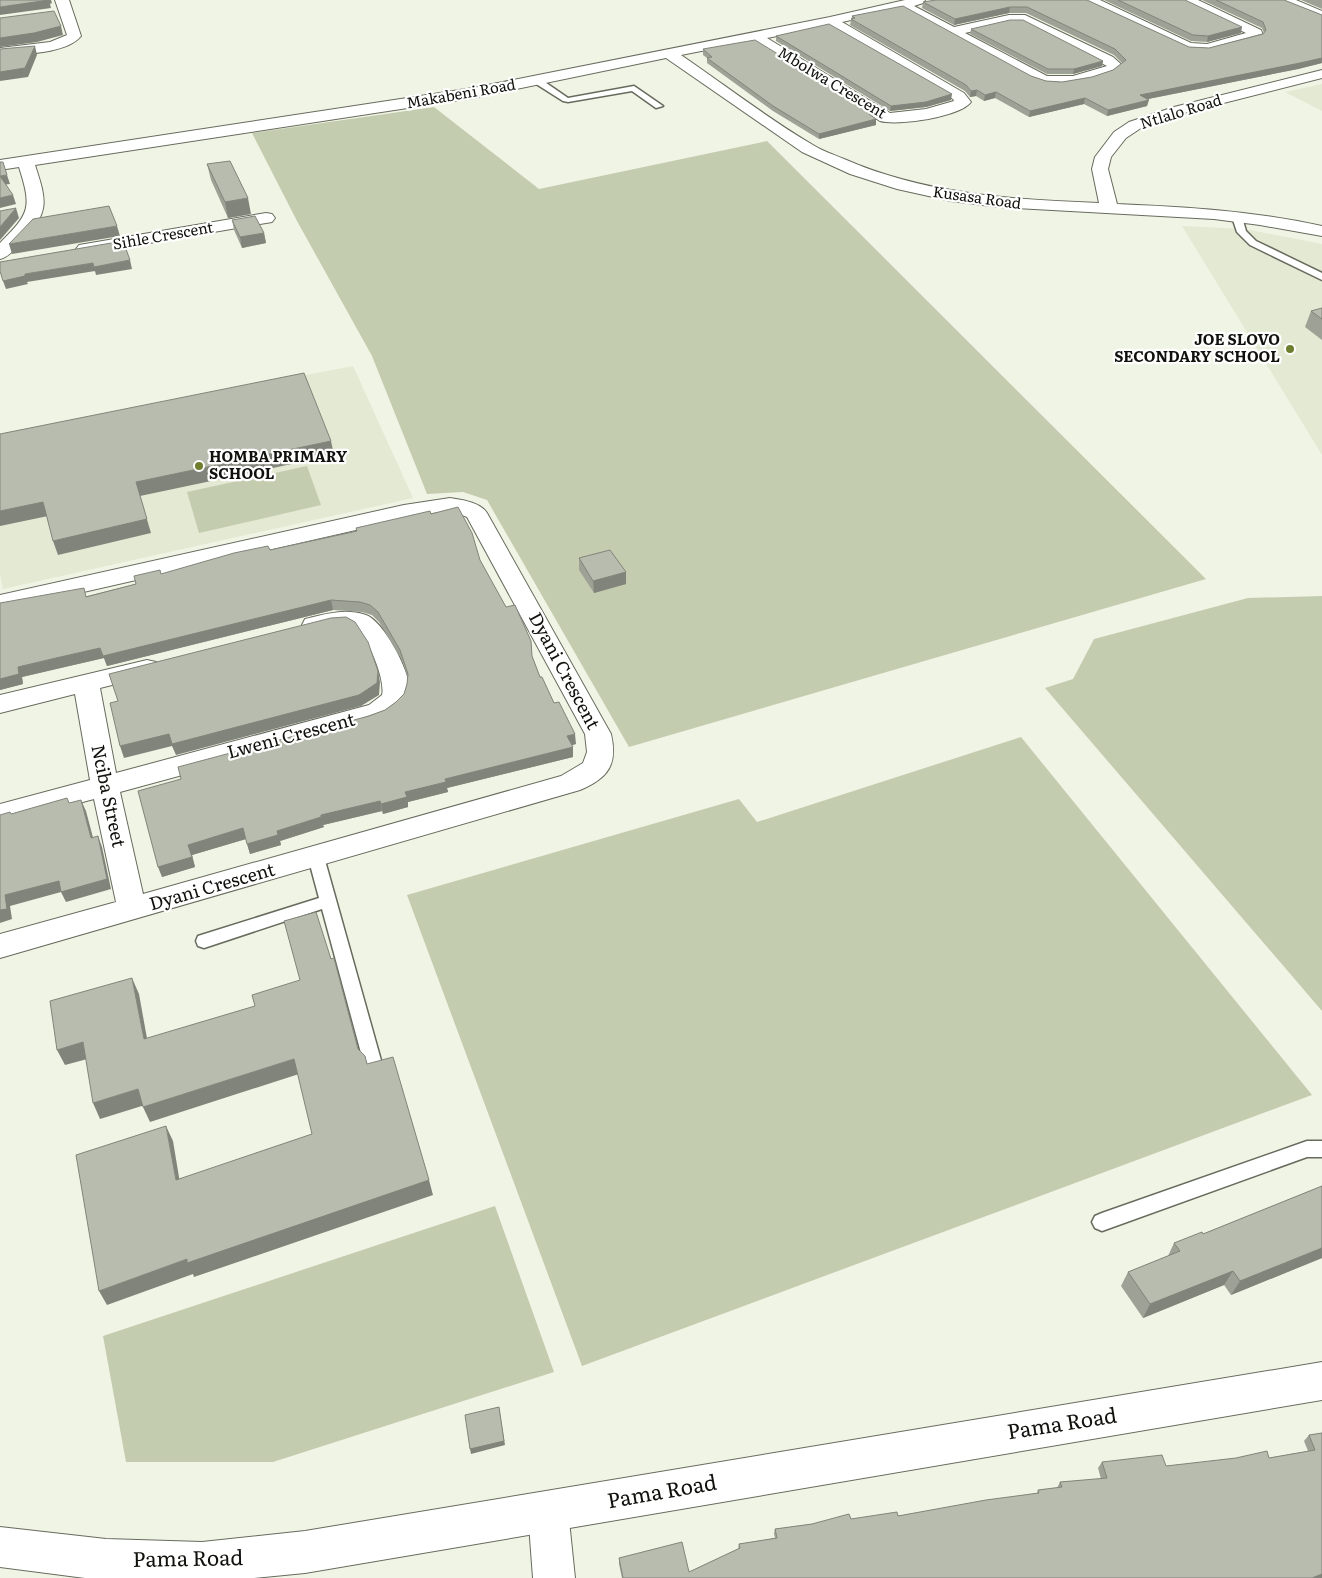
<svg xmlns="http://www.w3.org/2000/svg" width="1322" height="1578" viewBox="0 0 1322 1578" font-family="Literata,serif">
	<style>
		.built { fill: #e3e9d3 }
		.green { fill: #c4ccaf }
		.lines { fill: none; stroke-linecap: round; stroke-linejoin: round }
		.service-casing { stroke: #676b5d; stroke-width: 3 }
		.minor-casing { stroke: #676b5d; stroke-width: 2 }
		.tertiary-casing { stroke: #676b5d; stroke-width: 2 }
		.service { fill: #fff; fill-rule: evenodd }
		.minor { fill: #fff; fill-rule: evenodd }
		.tertiary { fill: #fff; fill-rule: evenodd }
		.wall { fill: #9ea296 }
		.shaded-wall { fill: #81847a }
		.building { fill: #b8bcae; stroke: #81847a }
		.poi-dot { fill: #6d7e2d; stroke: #fff; stroke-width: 2 }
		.labels { text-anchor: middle; stroke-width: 4.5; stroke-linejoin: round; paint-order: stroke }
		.far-street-label { font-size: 15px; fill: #10110c; stroke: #fff }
		.far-poi-label { font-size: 15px; font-weight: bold; fill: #10110c; stroke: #fff; text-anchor: end }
		.street-label { font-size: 18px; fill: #10110c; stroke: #fff }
		.near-street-label { font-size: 21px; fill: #10110c; stroke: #fff }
	</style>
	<rect width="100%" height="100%" fill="#f0f4e5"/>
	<path class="built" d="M1322,84V111L1285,92Z
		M1182,226L1245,229L1322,244V455Z
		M353,366L413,498L3,589L0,575V434Z"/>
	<path class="green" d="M434,107L539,189L767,141L1206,579L629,747L487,500L463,492L427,494L372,356L297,221L252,133Z
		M307,466L321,505L199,533L187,492Z
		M1322,596V1011L1045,688L1073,679L1094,639L1248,598Z
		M1021,737L1312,1095L582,1366L407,895L739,799L757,822Z
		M495,1206L554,1372L273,1462H126L103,1336Z"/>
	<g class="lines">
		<g class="service-casing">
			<path id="service" d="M533,78H539L568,98L634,86L663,106L656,108L632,91L568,102L563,101L533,82Z
				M1237,214L1242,217L1246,231L1256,241L1322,273V280L1250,245L1237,232L1232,217Z
				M316,851L322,853L324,857L382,1064L379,1069L373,1071L367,1069L364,1064L322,909L204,948L198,946L196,941L198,936L319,898L308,857L310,853Z
				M1307,1141H1322V1157H1307L1102,1231L1095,1228L1092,1222L1095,1216L1102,1213Z"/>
		</g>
		<g class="minor-casing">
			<path id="minor" d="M55,0H69L81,36C67,54 21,54 0,56V48L50,42L67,35Z
				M905,0H925L923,3L914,6L954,27L1009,15H1025L1113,57L1123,66C1114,79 1069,87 1054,86C1046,86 1038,84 1031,81L901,9L842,22L964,93L971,102C960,117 898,126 880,121L752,41L681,55C725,85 767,118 813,145C822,151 833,154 844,159C924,194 1013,200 1099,203L1092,169L1095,157L1114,132L1129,122L1174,107L1322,70V78L1184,113L1141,128L1126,138L1111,157L1108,169L1117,204C1186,207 1254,211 1322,226V236L1260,225L1214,219L999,207L951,201L897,189L850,174L802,152L666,58L473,98L35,165C47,202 50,212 21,243C14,249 9,257 0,259V243C30,213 32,208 19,167L0,170V160L473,88L830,17ZM1009,23H1023L1107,66L1073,76H1047L965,33ZM828,26L953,99L954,101L926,109L890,113L767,38Z
				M1082,0H1100L1191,43L1207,44L1246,33L1182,3L1180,0H1198L1261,30L1263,35L1261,38L1207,52L1188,51L1084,3Z
				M1277,0H1296L1322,11V20L1279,3Z
				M266,213L272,214L275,218L272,222L85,254L79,253L76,249L79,245L85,244Z
				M450,498C462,500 480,502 487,513L611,734C618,765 608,778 580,790L0,958V934L116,902L94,799L0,824V804L90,780L75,694L0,713V695L147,660L156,662L160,668L156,674L100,688L116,773L369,705L382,695C386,681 367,631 351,627C336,623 321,635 305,631L302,625L305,619C326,614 345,608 366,615C383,621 411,672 409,690C407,709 386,719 370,724L120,792L143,894L561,776L583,763L587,752L585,734L467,517C447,507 425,514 404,519L0,611V595L404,505Z
				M548,1491L562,1497L568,1511L575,1578H533L528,1511L534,1497Z"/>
		</g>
		<g class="tertiary-casing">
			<path id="tertiary" d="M1322,1362V1400L305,1573L254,1578H85L0,1567V1527L106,1539L202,1542L305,1531Z"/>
		</g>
		<use href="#service" class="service"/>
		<use href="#minor" class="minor"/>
		<use href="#tertiary" class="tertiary"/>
	</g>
	<path class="wall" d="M1087,0L1189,47L1209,48L1264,33L1262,28L1202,0H1284L1322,15V63L1298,69L1148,99L1147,106L1107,116L1084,104L1029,117L995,98L984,101L976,96L970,97L965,91L850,25L852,16L1031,76L1046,81L1062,82L1092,77L1113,70L1122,63L1114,55L1026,13H1009L954,25L922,8L923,2Z
		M1104,0H1185L1241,33L1207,42L1191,41Z
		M1301,0H1322V9Z
		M971,29L1103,61L1102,66L1073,74H1047L970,34Z
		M776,36L951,100L926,107L890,111L776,41Z
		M703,49L874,113L873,117L876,119V125L819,139L773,111L707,63V58L703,55Z
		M207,164L251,214L228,218L211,180Z
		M232,220L264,233L266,243L242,248L234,230Z
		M1322,308V340L1305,327L1311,311Z
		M431,514L480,560L532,656L540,677L576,744L572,745L573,757L447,788L448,792L408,802V807L383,814L382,811L323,825L324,827L280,841L281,845L250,854L246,839L192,855L195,867L162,877L181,779L385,710L396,702L404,694L407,684L408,678L402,660L379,622L372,615L362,612L333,610L107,666L104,658L60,668L22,677L23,684L0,690V603L87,596L136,584L161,574L357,531L356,528Z
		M579,558L626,584L594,593L579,570Z
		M1322,1186V1258L1231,1295L1224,1285L1143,1318L1121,1286L1128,1272L1168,1256L1174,1243L1203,1234Z
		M1322,1433V1578H622L619,1564V1558L689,1572L738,1549L739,1544L775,1538L774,1534L775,1529L851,1519L898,1516L1037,1493L1038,1490L1057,1488L1060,1482L1101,1479L1098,1468L1102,1462L1166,1466L1269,1458L1308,1451L1304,1441L1309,1435Z"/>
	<path class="shaded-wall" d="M48,0H51L52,3L50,4L51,8L0,15V7Z
		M1010,7L1009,13L954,25L955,19Z
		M61,26L63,35L37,42L0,47V38Z
		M1242,27L1241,33L1207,42L1208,36Z
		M35,46L37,55L28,77L0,81V72Z
		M1322,58V63L1298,69L1138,101L1140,95Z
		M1103,61L1102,66L1073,74L1074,69Z
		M977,90L976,96L970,97L971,91Z
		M996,92L995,98L984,101L985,95Z
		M952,94L951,100L926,107L890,111L891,106Z
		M1085,98L1084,104L1029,117L1030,111Z
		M1149,100L1147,106L1107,116L1108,110Z
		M876,119V125L819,139V134Z
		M7,175L10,184L2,185L0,176Z
		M13,195L16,204L0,208V198Z
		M248,198L251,214L228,218L225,202Z
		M16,208L19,218L0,240V227Z
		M117,226L120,236L12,254L9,244Z
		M264,233L266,243L242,248L240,237Z
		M130,260L132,269L96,275L94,267Z
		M93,263L95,271L27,282L28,284L6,289L3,281L25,274Z
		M331,441L334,455L140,496L151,533L58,555L53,541L136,482Z
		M43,502L48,516L0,526V511Z
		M626,572V584L594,593L593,581Z
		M331,600L333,610L107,666L104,658L22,677L23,684L0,690V679L18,667L100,648Z
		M378,671L380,682L379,695L361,706L176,755L172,746L124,758L120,746Z
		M575,734L576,744L568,746L567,736Z
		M573,747V757L447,788L448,792L408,802V807L383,814L381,804L405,792L445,779Z
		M81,800L86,811L96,849L91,838Z
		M380,801L382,811L323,825L324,827L280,841L281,845L250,854L247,844L277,831L321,815Z
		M243,828L246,839L192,855L195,867L162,877L158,867L188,845Z
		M98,836L102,847L111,889L66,902L61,892L10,906L12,919L0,923V910L5,895Z
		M132,978L139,994L150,1055L144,1039Z
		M83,1042L91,1058L65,1065L57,1050Z
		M294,1059L299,1074L150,1122L143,1107Z
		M138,1089L145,1105L100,1119L93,1103Z
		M166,1126L173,1141L182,1195L176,1180Z
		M429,1180L433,1195L194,1277L193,1274L107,1305L99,1291L187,1259Z
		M1322,1248V1258L1231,1295L1240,1281Z
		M1233,1271L1224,1285L1143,1318L1150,1304Z
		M499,1407L505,1445L471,1454L470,1449Z
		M1322,1574V1578H1312Z"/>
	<path class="building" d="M0,0H49L0,7Z
		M936,0H1087L1189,47L1209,48L1263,34L1266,30L1263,22L1216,0H1284L1322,15V58L1300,63L1140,95L1149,100L1108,110L1085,98L1030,111L996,92L985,95L977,90L971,91L966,85L851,19L855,18L852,16L903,6L1031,76L1046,81L1062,82L1092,77L1113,70L1126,60L1115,49L1027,7H1010L955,19L923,2Z
		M1118,0H1185L1242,27L1208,36L1193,35Z
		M54,11L61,26L34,33L0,38V18Z
		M1010,20H1023L1103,61L1074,69H1048L971,29Z
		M829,24L952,94L926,102L891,106L776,36Z
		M755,40L874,113L869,114L876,119L819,134L773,106L707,58L712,57L703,49Z
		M35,46L25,68L0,72V49Z
		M230,161L248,198L225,202L207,164Z
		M0,162H3L7,175L0,176Z
		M0,176L13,195L0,198Z
		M109,206L117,226L9,244L33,219Z
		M16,208L0,227V211Z
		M255,216L264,233L240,237L232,220Z
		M123,241L130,260L94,267L93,263L25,274V276L3,281L0,271V262Z
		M1322,308V319L1311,311Z
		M304,373L331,441L136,482L147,519L53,541L43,502L0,511V434Z
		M458,507L472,533L480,560L506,607L515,605L531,641L532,656L540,677H542L554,703L559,702L575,734L567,736L573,747L445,779L446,782L405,792L407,797L381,804L380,801L321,815V817L277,831L278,835L247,844L243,828L188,845L192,857L158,867L138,791L181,779L178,767L369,716L385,710L396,702L404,694L407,684L408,674L400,650L378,612L370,605L360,602L331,600L103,656L100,648L56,658L18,667L19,674L0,679V603L84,588L86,597L136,584L134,576L160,570L161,574L234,553L268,546L270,550L357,531L356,528L430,511L431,514Z
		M610,550L626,572L593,581L579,558Z
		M346,617L355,622L368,642L378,671L377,683L359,695L172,744L169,734L120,746L110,703L118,701L109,674L331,618Z
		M67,798L69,803L81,800L91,838L98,836L107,879L61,892L59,881L5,895L7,909L0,910V815L10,812L11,814Z
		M316,912L331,959L334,958L358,1049L365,1056L367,1064L393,1057L429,1180L187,1263V1259L99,1291L76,1155L166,1126L176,1180L312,1134L294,1059L143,1107L138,1089L93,1103L83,1042L57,1050L50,1001L132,978L144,1039L255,1006L252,995L300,980L284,921Z
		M1322,1186V1248L1240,1281L1233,1271L1150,1304L1128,1272L1180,1251L1174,1243L1202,1232L1203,1234Z
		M499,1407L504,1441L470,1449L465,1415Z
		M1322,1433V1574L1312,1578H623L619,1558L682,1542L689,1572L740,1548L739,1544L777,1538L775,1529L812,1524L849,1514L851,1519L897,1512L898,1516L986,1500L1039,1493L1038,1490L1062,1487L1060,1482L1107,1478L1102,1462L1162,1455L1166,1466L1236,1458L1267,1451L1269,1458L1315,1450L1309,1435Z"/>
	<g class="poi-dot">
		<circle cx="1290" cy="349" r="5"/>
		<circle cx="199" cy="466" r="5"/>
	</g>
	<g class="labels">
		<g class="far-street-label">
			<text transform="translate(832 83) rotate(31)" y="5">Mbolwa Crescent</text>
			<text transform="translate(461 94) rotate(-10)" y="5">Makabeni Road</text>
			<text transform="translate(1181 112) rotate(-17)" y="5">Ntlalo Road</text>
			<text transform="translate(977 198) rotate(8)" y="5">Kusasa Road</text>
			<text transform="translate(163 236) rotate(-10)" y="5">Sihle Crescent</text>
		</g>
		<g class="far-poi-label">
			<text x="1280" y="345">JOE SLOVO<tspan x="1280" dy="17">SECONDARY SCHOOL</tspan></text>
			<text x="209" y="462" text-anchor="start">HOMBA PRIMARY<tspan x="209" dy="17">SCHOOL</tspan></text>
		</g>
		<g class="street-label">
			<text transform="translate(564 671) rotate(62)" y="6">Dyani Crescent</text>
			<text transform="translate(291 736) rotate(-15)" y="6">Lweni Crescent</text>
			<text transform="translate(108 796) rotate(78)" y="6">Nciba Street</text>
			<text transform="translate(212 887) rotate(-16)" y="6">Dyani Crescent</text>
		</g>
		<g class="near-street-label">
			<text transform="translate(1062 1424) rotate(-9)" y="7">Pama Road</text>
			<text transform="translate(662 1492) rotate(-10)" y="7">Pama Road</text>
			<text transform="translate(188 1559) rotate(-1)" y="7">Pama Road</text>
		</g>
	</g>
</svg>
